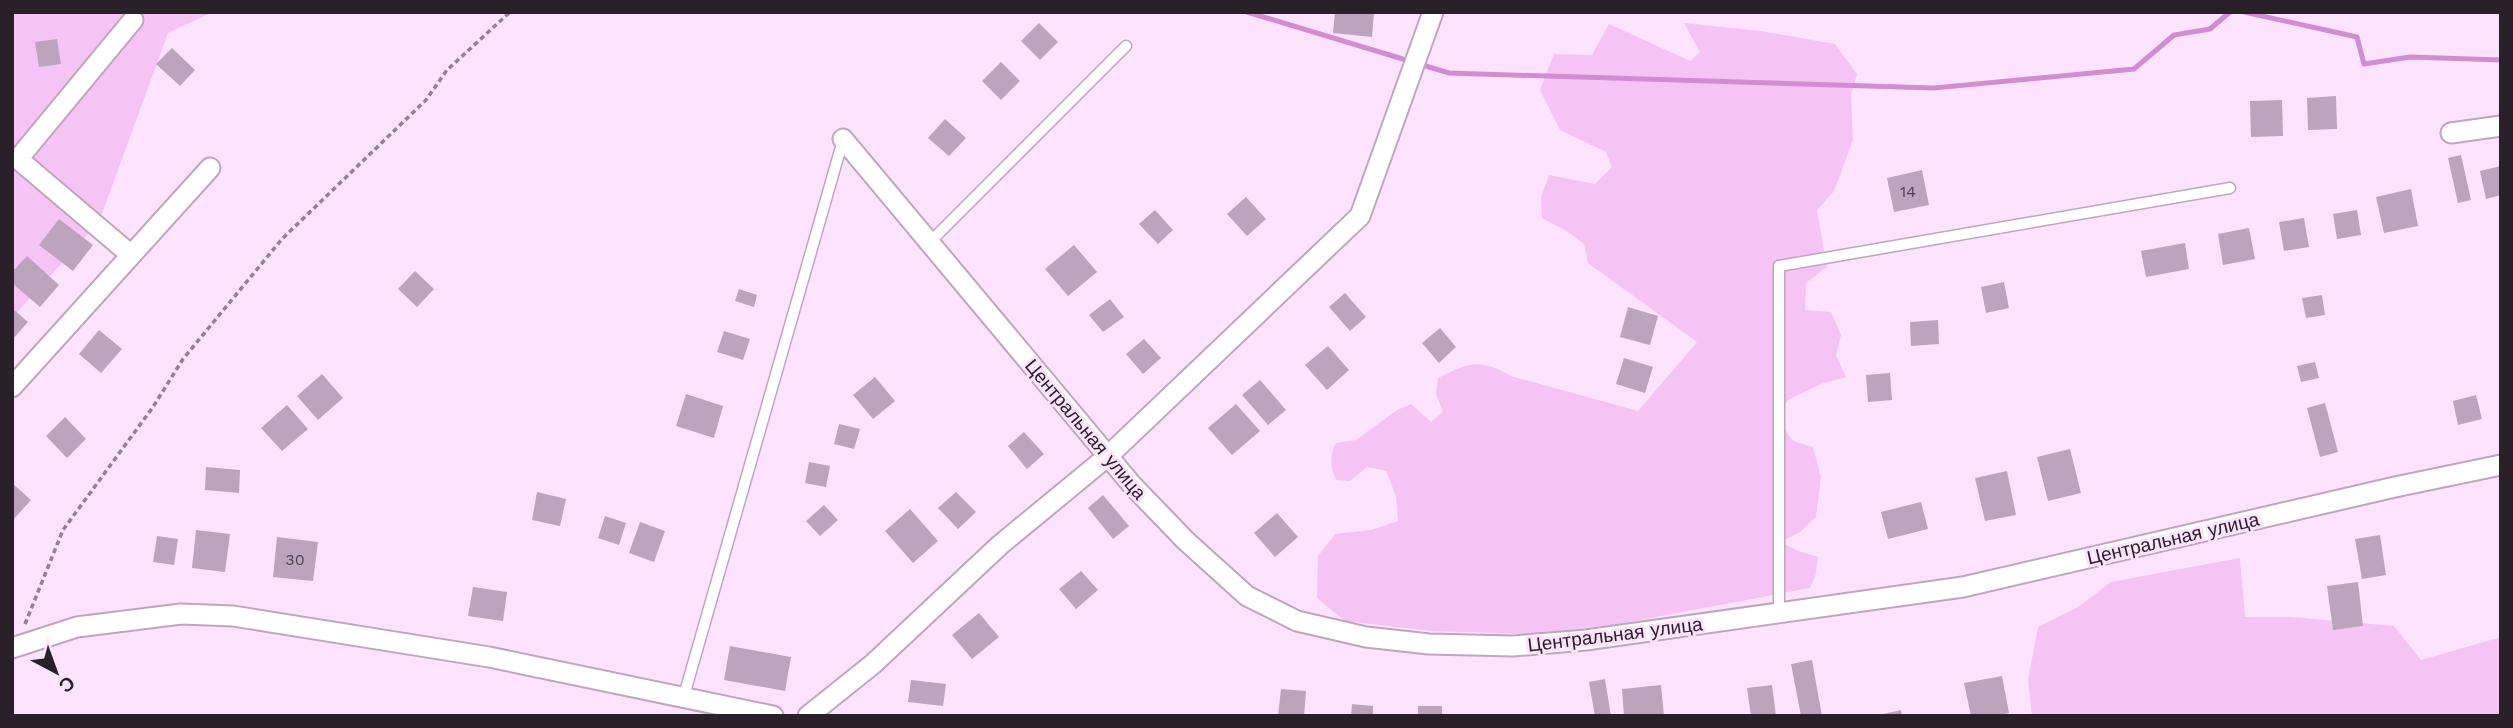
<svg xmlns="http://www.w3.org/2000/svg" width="2513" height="728" viewBox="0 0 2513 728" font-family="'Work Sans',sans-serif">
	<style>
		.green { fill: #f6c3f5 }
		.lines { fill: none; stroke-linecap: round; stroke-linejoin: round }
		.stream { stroke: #d18dd2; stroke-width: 5 }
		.building { fill: #bda4bd }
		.service-casing { stroke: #bfa6be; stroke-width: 13 }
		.minor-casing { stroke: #bfa6be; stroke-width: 23 }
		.path { stroke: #928192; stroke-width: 3.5; stroke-dasharray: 5 3.5; stroke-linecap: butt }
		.service { stroke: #fff; stroke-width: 10 }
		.minor { stroke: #fff; stroke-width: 19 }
		.labels { text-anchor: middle; stroke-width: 6; stroke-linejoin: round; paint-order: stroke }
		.number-label { font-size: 16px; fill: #4e414e }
		.street-label { font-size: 19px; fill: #292029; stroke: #fde3fd }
	</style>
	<rect width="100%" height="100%" fill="#fde3fd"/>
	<path class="green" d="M12,12H213L168,33L99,222L12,318Z
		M1684,23L1760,31L1835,44L1857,74L1851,95L1853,140L1834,191L1817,210L1827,267L1806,283L1805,310L1831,312L1841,335L1836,355L1846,377L1821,384L1788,400L1777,418L1793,441L1813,447L1821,477L1816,517L1800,532L1781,542L1798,551L1818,557L1816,574L1810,588L1613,625L1530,634L1431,631L1345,621L1317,598L1318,556L1335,534L1371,530L1398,521L1396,496L1386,471L1367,467L1350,481L1336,480C1330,465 1329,457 1336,443L1356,440L1397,410L1411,404L1431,422L1443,412L1436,394L1438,378C1469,362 1480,358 1511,376L1638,411L1697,342L1588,263L1584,244L1565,230L1542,218L1541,197L1549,175L1595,184L1612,167L1606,152L1560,130L1540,90L1554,54L1592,55L1609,24L1690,61L1700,52Z
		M2240,558L2245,617H2291L2394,626L2421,660L2501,637V716H2032L2028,680L2038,627L2078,607L2111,582Z"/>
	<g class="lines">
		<path class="stream" d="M1247,12L1449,73L1934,88L2134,69L2174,35L2210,29L2230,12
			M2244,12L2357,37L2364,64L2410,57L2501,60"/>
	</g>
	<path class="building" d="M1335,12H1374L1372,37L1333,33Z
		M1039,23L1058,42L1040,60L1021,41Z
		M57,39L61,64L39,67L35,42Z
		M172,48L195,70L180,86L156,64Z
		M1001,62L1020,81L1001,100L982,81Z
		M2336,96L2337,129L2308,130L2307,98Z
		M2282,100L2283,136L2251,137L2250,101Z
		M945,119L966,138L949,156L928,138Z
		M2461,155L2471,200L2458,203L2448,158Z
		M2501,166V195L2486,199L2480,171Z
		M1922,170L1929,205L1894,212L1887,178Z
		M2411,189L2418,226L2384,233L2376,197Z
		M1246,197L1266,219L1247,236L1227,214Z
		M1155,210L1173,230L1158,244L1139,224Z
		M2357,210L2361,235L2337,239L2333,214Z
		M2304,218L2309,247L2284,251L2279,222Z
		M59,219L93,245L73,271L39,245Z
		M2249,228L2255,259L2223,265L2218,234Z
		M2185,243L2189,269L2146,277L2141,251Z
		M1074,245L1097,272L1068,296L1045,269Z
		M27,256L59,285L40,307L12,283V272Z
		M415,271L434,289L417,307L398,289Z
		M2004,282L2009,308L1986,313L1981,287Z
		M739,289L757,295L754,307L735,301Z
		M1345,293L1366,317L1350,331L1329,307Z
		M2322,295L2325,315L2306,318L2302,298Z
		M1110,299L1124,317L1103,332L1089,315Z
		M1628,307L1658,316L1650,345L1620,337Z
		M12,308L28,322L12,340Z
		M1938,320L1939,344L1911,346L1910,322Z
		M1440,328L1456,347L1439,363L1422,343Z
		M99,330L122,349L101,373L79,354Z
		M724,331L750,339L743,360L717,352Z
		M1144,339L1161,358L1143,374L1126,354Z
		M1328,346L1349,370L1327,390L1305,365Z
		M1624,358L1653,367L1645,393L1616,384Z
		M2315,362L2319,378L2301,382L2297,366Z
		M1890,373L1892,400L1868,402L1866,375Z
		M322,374L343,398L318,420L297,396Z
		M875,377L895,401L873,419L853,395Z
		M1260,380L1286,410L1268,425L1242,395Z
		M686,394L723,406L714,438L676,426Z
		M2476,395L2482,419L2458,425L2453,401Z
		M2325,403L2338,452L2320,457L2307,408Z
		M1236,404L1260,431L1232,455L1208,428Z
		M287,405L308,429L282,451L261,428Z
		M65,417L86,439L67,458L46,436Z
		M839,424L860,429L854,449L834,444Z
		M1024,432L1044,454L1027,469L1008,446Z
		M2070,449L2081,493L2048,501L2037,457Z
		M809,462L830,466L826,487L805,483Z
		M206,467L240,470L239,493L205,490Z
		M2007,471L2016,515L1985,521L1975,478Z
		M12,483L31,500L12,521Z
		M537,492L566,499L560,526L532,520Z
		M956,492L976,512L958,529L938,508Z
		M1103,495L1129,526L1113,539L1088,508Z
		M1921,502L1928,529L1888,539L1881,512Z
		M824,505L838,520L820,536L806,521Z
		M910,509L938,541L913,563L885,531Z
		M1277,513L1298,537L1275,557L1254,533Z
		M605,516L626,523L619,545L598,538Z
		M640,522L665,531L654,562L629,553Z
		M196,530L230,534L225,572L192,568Z
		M2380,535L2386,575L2362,579L2355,539Z
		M157,536L178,539L174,565L153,562Z
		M277,537L318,542L313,581L273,577Z
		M1081,571L1098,590L1076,609L1059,589Z
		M2358,582L2363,626L2333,630L2327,586Z
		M473,587L507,592L503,621L468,616Z
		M979,613L999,637L972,659L952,635Z
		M730,646L791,657L785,691L724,680Z
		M1812,660L1822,716H1801L1791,664Z
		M2002,676L2009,713L1996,716H1971L1964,683Z
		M1605,679L1611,716H1595L1589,682Z
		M911,680L946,684L943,706L908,702Z
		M1661,685L1664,716H1624L1622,689Z
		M1772,685L1776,716H1751L1747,688Z
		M1281,689L1306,691L1304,716H1278Z
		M1352,704L1373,706V716H1351Z
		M1418,706H1442V716H1418Z
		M1901,710L1902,716H1880L1879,715Z"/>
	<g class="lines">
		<g class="service-casing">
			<path id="service" d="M929,243L1126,46
				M1779,611V266L2230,188
				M683,699L843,140"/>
		</g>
		<g class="minor-casing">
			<path id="minor" d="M2451,133L2501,126
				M843,139L1132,485L1186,541L1247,596L1297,621L1366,637L1429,644L1513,646L1586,640L1963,587L2395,487L2501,465
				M131,255L18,159L133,20
				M12,387L210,168
				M12,648L77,627L181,614L233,616L489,657L773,716
				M808,716L873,664L1000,545L1108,456L1360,216L1433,12"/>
		</g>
		<path class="path" d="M25,624L63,530L153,407L183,359L282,239L426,100L447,70L510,12"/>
		<use href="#service" class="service"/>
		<use href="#minor" class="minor"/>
	</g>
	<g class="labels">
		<g class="number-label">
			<text x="1908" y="197">14</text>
			<text x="295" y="565">30</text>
		</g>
		<g class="street-label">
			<text transform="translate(1086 429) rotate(50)" y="7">Центральная улица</text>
			<text transform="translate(2173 538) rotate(-13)" y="7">Центральная улица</text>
			<text transform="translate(1615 634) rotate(-7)" y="7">Центральная улица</text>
		</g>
	</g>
	<rect width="2513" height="728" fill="none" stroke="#292029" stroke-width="28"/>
	<g transform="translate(56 672) rotate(139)" stroke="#fde3fd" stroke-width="5" paint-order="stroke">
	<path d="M0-5L12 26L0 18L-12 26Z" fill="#292029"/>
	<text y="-10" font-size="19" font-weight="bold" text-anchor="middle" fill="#292029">С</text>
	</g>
</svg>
